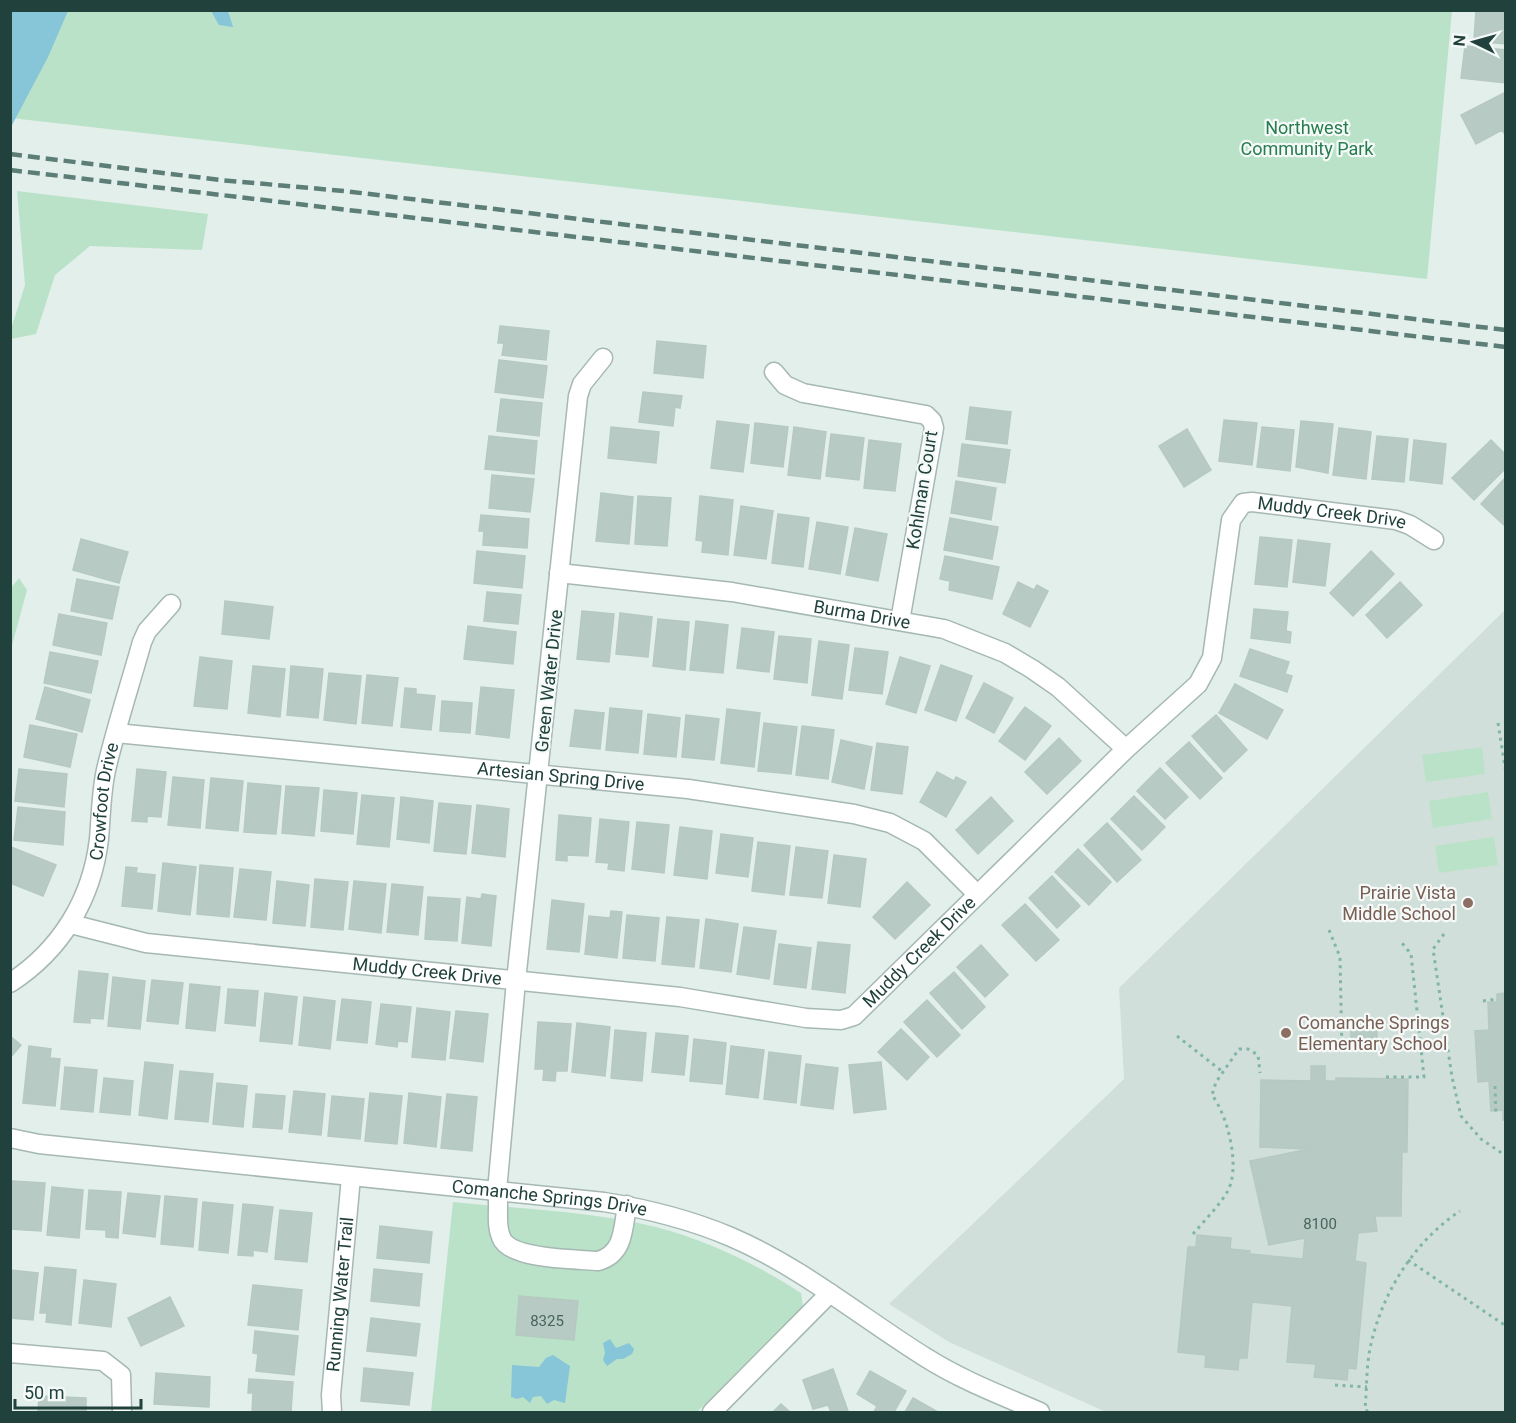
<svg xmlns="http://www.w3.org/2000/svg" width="1516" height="1423" viewBox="0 0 1516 1423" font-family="Roboto,sans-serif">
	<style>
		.built { fill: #d1dfda }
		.green { fill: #bae2c8 }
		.water { fill: #87c5d9 }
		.building { fill: #b8cac4; stroke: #b5c9c2; stroke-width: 1.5 }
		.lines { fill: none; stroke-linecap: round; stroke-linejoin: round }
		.minor-casing { stroke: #a5b8b3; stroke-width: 21 }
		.path { stroke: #81b5a9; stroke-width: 3; stroke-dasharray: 3 4.5; stroke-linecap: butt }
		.minor { stroke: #fff; stroke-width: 18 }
		.rail { stroke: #5c7e77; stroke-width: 4.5; stroke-dasharray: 12 6; stroke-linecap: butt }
		.education-dot { fill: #8d6e63; stroke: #f5faf8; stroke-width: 2 }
		.labels { text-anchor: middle; stroke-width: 4.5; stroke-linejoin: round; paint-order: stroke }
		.number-label { font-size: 15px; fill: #47645e }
		.park-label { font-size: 18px; fill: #277d4f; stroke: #f5faf8 }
		.street-label { font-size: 18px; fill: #21423c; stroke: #f5faf8 }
		.education-label { font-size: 18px; fill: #785e54; stroke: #f5faf8; text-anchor: end }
	</style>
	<rect width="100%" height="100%" fill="#e3efeb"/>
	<path class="built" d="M1505,610V1412H1106L949,1342L889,1304L1124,1079L1119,988Z"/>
	<path class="green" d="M11,11H1452L1427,279L11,118Z
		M17,191L208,214L202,250L90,246L55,275L36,334L11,339V329L25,285Z
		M19,578L27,590L11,649V588Z
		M1482,747L1485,774L1426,782L1422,755Z
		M1488,792L1492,819L1433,828L1429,801Z
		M1494,837L1498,865L1439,873L1435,846Z
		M453,1202C520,1209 591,1211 656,1227C709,1241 756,1264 801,1293L803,1306L697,1412H431Z"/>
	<path class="water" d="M11,10L68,11L48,57L11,127Z
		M211,11H228L233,27L219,25Z
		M610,1339L616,1348L629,1343L634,1349L632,1354L623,1359H617L607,1366L603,1360L605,1353L603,1343Z
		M553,1355L570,1366L565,1403L554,1400L547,1404L541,1396L533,1397L530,1403L523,1397L517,1399L511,1397L512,1365L539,1367L546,1358Z"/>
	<path class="building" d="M1476,10L1506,12V44L1474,41Z
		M1465,46L1506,50V83L1461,78Z
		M1506,92V136L1502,130L1476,144L1461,115Z
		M500,326L549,331L546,360L502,355L504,343H498Z
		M657,341L706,346L703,378L654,373Z
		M499,360L547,366L543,398L495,392Z
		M643,392L682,396L680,408L675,407L673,426L639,422Z
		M501,399L542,403L539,436L497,431Z
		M970,407L1011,412L1007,444L966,439Z
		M1224,420L1257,423L1252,465L1219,461Z
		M717,421L749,425L743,472L711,468Z
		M1301,421L1333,424L1328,473L1296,467Z
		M755,423L788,427L783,467L751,463Z
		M611,427L659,432L656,463L608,458Z
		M794,427L826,432L820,479L788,475Z
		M1262,427L1294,430L1290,471L1257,467Z
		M1339,428L1371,432L1366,479L1333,475Z
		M1187,429L1211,470L1184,487L1159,446Z
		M831,434L864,438L859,480L826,476Z
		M489,436L537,441L534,474L485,469Z
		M1377,436L1408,439L1404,482L1372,479Z
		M869,440L901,444L895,491L864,488Z
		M1414,440L1446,444L1442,484L1410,480Z
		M1491,440L1506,455V468L1474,500L1452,478Z
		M962,444L1010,450L1005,483L958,476Z
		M492,475L534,479L530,512L489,508Z
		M1506,477V526H1505L1481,504Z
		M956,481L996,488L991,520L951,513Z
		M601,493L633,497L629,544L596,541Z
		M638,496L671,498L667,546L635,544Z
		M700,496L733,500L728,555L702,552L703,541L696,540Z
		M741,506L773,511L766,559L734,555Z
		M778,514L809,518L803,567L772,563Z
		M481,515L529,519L527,548L483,545L484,531H479Z
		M950,518L998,527L992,559L944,550Z
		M817,522L848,527L840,574L809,569Z
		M855,528L887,534L878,581L846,575Z
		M1260,537L1292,540L1287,587L1255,584Z
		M81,539L128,552L119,583L73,570Z
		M1298,540L1330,544L1325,586L1293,582Z
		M477,551L525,556L522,588L474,583Z
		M1371,551L1394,574L1353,616L1330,593Z
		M945,556L999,567L992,599L949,590L950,581L940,579Z
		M77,579L119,587L112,619L71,611Z
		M1018,582L1034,590L1037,585L1048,591L1030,627L1003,614Z
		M1400,582L1422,605L1387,638L1366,615Z
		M487,592L521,595L518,624L484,621Z
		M225,601L273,607L269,639L222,634Z
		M1254,609L1288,612L1286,631L1291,632L1290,643L1251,638Z
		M582,611L614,614L609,662L577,659Z
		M620,613L652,617L648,657L616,654Z
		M59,614L107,623L101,655L53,645Z
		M658,619L689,622L685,670L653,666Z
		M696,621L728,625L723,673L690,670Z
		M468,626L516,632L513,664L464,659Z
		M742,628L774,632L769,672L737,668Z
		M779,636L811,639L807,683L774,679Z
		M819,641L849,645L842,699L812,695Z
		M855,648L888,652L882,694L849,690Z
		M1250,649L1289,662L1285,674L1292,676L1287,692L1240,676Z
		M50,652L98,661L91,693L44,683Z
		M200,657L232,661L227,709L194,706Z
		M900,657L930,666L916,713L886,704Z
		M941,665L972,676L956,721L925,710Z
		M253,666L285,669L280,717L248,713Z
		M291,666L323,669L318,718L287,715Z
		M329,673L361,676L356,724L324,720Z
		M367,675L398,678L392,726L362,723Z
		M984,683L1013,698L994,733L966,718Z
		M1235,684L1283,710L1267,739L1219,713Z
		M45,687L90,700L82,732L36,719Z
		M481,687L514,690L509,738L476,734Z
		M405,688L416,689V694L435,696L431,730L401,727Z
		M442,701L472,703L470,733L440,731Z
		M1025,707L1051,726L1025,760L999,741Z
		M610,708L642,711L638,753L606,750Z
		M727,709L760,713L754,767L721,763Z
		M575,710L604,713L600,749L570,746Z
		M648,714L680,718L676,757L644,754Z
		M686,715L719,719L714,760L682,757Z
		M1216,715L1247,750L1224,772L1192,736Z
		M764,723L797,727L791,774L758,771Z
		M30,725L77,734L70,767L24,757Z
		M802,726L834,730L828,779L796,775Z
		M1059,738L1081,761L1047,794L1025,772Z
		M841,740L872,747L864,789L832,782Z
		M1189,742L1222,778L1200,799L1166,763Z
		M877,743L908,747L902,794L871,790Z
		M1160,768L1188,797L1165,819L1137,791Z
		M19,769L67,774L64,807L15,801Z
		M137,769L166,772L161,817L147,816V822L132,821Z
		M937,772L954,781L956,777L966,782L946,817L920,802Z
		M173,777L204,780L200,828L168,825Z
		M211,778L243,781L238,831L206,828Z
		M248,783L281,786L276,834L244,832Z
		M286,786L319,788L314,836L282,833Z
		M324,790L357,793L353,834L321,831Z
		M362,795L394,798L389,847L357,844Z
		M1134,796L1165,827L1142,850L1111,819Z
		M401,797L433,801L429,843L397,839Z
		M991,797L1013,821L978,854L956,830Z
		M439,803L471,806L466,854L434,851Z
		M477,805L509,809L505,857L472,853Z
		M18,807L65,812L63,845L14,840Z
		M559,815L591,818L588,856L567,855V861L556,860Z
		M600,819L629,822L624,871L608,869L609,863L596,862Z
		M637,822L669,825L664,873L632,869Z
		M1107,823L1141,860L1117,882L1084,845Z
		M680,827L712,831L707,879L674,875Z
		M721,834L753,838L748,877L716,873Z
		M758,842L790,846L784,895L752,891Z
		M11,847L56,865L43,896L10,883Z
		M796,847L828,851L822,898L790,895Z
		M1078,849L1111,882L1089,905L1055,872Z
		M834,855L866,859L860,907L828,903Z
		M163,863L196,867L190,915L158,911Z
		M200,865L233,868L229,917L197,914Z
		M126,867L137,868L136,873L155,875L152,909L122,906Z
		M240,869L271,872L266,920L234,917Z
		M1052,876L1080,906L1057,928L1029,898Z
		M315,879L348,882L343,930L311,927Z
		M277,881L309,885L305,926L273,923Z
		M354,881L386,884L381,933L349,929Z
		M907,882L930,905L895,939L873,917Z
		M392,884L423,887L418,935L387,932Z
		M482,894L496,896L491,946L462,943L467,897L481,899Z
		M428,897L460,899L457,941L425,939Z
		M552,900L584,904L579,952L547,949Z
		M1025,904L1059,940L1036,961L1002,925Z
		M611,911L622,912L617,958L585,954L589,916L610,918Z
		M627,915L659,918L655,961L623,958Z
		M667,917L699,920L694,967L662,964Z
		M706,919L738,924L731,972L700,968Z
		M744,927L776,931L769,979L737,974Z
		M818,942L850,945L845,993L812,989Z
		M779,944L811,948L806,988L774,984Z
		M981,945L1008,975L985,997L957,967Z
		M79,971L108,974L103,1019L90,1018V1023L74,1022Z
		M954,972L985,1007L962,1029L930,993Z
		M113,977L145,981L140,1029L108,1026Z
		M152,980L183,983L178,1024L147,1021Z
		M190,984L220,987L215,1031L186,1028Z
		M228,989L258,991L255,1026L225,1023Z
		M265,993L297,997L292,1044L260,1041Z
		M1506,993V1120H1503V1110L1491,1111L1489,1081L1478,1082L1475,1031L1489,1030L1488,1002H1497V994Z
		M304,997L335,1001L330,1049L299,1045Z
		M342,999L371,1002L367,1043L337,1040Z
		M927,1000L960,1035L937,1057L904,1022Z
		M381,1004L411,1007L407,1042L398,1041L397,1047L376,1044Z
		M417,1008L450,1012L445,1060L412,1057Z
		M456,1011L488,1014L483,1062L450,1058Z
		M538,1022L571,1024L567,1071H556L555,1081L543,1080L544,1069H535Z
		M577,1023L610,1027L605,1076L572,1072Z
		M1351,1024L1377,1025V1046L1351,1045Z
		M901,1029L929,1057L907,1080L878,1052Z
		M615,1030L646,1033L642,1081L611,1078Z
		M656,1033L688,1036L684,1075L652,1072Z
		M10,1036L21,1045L10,1058Z
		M694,1039L726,1043L722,1084L690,1081Z
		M29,1046L51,1049L50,1058L60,1059L55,1106L23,1103Z
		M731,1046L764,1050L758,1098L726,1094Z
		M769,1052L801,1056L796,1103L764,1099Z
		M145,1062L173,1065L167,1119L139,1115Z
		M881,1062L886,1109L854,1113L849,1065Z
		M806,1064L838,1068L833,1109L801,1105Z
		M1311,1066H1325V1081H1336V1078L1408,1079L1407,1152H1402L1401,1216H1375L1377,1231L1358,1233L1355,1261L1366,1263L1356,1369L1348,1368L1347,1380L1314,1377L1316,1364L1287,1362L1292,1306L1252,1302L1247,1358H1239L1238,1370L1205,1367L1206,1355L1178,1352L1188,1247H1196L1197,1235L1231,1238L1230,1249L1250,1251V1254L1303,1259L1305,1238L1269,1245L1250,1161L1309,1149L1260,1147L1261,1080L1311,1081Z
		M65,1067L97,1070L93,1112L61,1109Z
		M180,1071L213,1074L208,1122L175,1119Z
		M104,1078L133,1081L130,1115L100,1112Z
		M217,1083L247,1086L243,1127L213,1124Z
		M294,1091L325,1094L321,1135L289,1132Z
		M370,1093L402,1096L397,1144L365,1141Z
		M409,1093L441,1097L436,1147L404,1143Z
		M256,1094L285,1096L282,1129L253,1127Z
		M447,1094L477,1097L472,1151L441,1148Z
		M332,1096L364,1099L360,1139L328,1136Z
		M12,1181L45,1183L41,1231L10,1229Z
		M52,1187L83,1190L79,1238L47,1235Z
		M89,1190L121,1192L118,1238L106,1237V1230L86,1229Z
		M128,1193L160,1196L155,1237L123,1233Z
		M165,1196L197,1199L193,1247L161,1244Z
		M203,1202L233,1205L228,1253L199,1250Z
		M243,1204L273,1207L267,1252L253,1250V1256L238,1255Z
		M280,1210L312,1213L307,1262L275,1259Z
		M380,1226L432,1232L429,1263L377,1258Z
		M45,1267L76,1270L71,1325L46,1322L47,1313H40Z
		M374,1269L422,1274L419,1306L371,1301Z
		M10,1270L38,1273L33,1320L10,1318Z
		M84,1280L116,1284L111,1327L79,1323Z
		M253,1285L302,1290L298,1330L248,1325Z
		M519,1296L578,1301L574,1340L516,1335Z
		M170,1297L184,1326L141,1346L128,1318Z
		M371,1318L420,1324L416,1356L367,1351Z
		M255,1331L298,1336L294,1375L256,1371L258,1354L253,1353Z
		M364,1368L413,1373L409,1405L361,1401Z
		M833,1369L848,1411L845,1412H831L828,1405L813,1409L803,1380Z
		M870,1371L906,1391L894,1412H874L877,1406L857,1394Z
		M156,1373L210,1377L209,1407L154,1404Z
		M249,1379L293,1382L291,1412H252L253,1393H248Z
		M39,1396L86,1398V1412H38Z
		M913,1398L938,1412H905Z
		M781,1404L790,1412H773Z"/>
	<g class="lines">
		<g class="minor-casing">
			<g id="minor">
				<path d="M603,358L582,384L578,396L516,981L497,1191C500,1206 495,1223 501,1237C509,1260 576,1259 598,1261C624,1254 623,1229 627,1205"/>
				<path d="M774,372L785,385L803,393L926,415L932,421L934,428L900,621"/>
				<path id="s1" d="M559,573L732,592L944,629L1005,653L1032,669L1058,687L1126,749"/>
				<path id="s2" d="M116,733L688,789L854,814L890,823L924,841L977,894"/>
				<path id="s3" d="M71,924L146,943L680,997L806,1018L841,1020L854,1016L1126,749L1198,684L1212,658L1231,520L1243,503L1252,502L1396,520L1410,525L1434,540"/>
				<path id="s4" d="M10,983C61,950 92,899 99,839C101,816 101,793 106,770C116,727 130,685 142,642L147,631L171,604"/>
				<path id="s5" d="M10,1138L39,1144L604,1202C648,1209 691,1220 731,1237C801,1267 861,1317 925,1357C961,1380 1001,1395 1040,1412"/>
				<path d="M10,1353L103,1361L121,1375L122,1412"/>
				<path id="s6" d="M332,1412L331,1395L351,1177"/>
				<path d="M712,1412L830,1293"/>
			</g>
		</g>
		<path class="path" d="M1498,723L1506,773
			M1329,930L1340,957L1342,1054
			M1444,934L1433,949L1452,1077L1461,1116L1481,1139L1506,1156
			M1483,1001L1498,999
			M1177,1036L1223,1072
			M1386,1077H1424L1411,954L1402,943
			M1495,1086L1496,1116
			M1193,1234C1204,1221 1217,1208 1226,1194C1242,1170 1228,1116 1212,1095L1216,1082L1239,1049H1248L1258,1055L1260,1073
			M1408,1260L1506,1326
			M1335,1385L1367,1387
			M1368,1412L1365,1409C1367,1388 1366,1365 1371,1344C1383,1291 1415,1241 1460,1211"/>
		<use href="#minor" class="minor"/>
		<path class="rail" d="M10,154L220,180L344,191L1506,330
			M10,170L1506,347"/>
	</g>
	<g class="education-dot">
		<circle cx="1468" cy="903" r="6"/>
		<circle cx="1286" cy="1033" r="6"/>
	</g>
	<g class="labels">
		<g class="number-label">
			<text x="1320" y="1229">8100</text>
			<text x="547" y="1326">8325</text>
		</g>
		<g class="park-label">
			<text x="1307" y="134">Northwest<tspan x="1307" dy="21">Community Park</tspan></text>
		</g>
		<g class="street-label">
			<text transform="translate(922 490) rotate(-81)" y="6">Kohlman Court</text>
			<text dy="6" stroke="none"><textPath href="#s3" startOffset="1548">Muddy Creek Drive</textPath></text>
			<text dy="6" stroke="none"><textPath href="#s1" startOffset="306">Burma Drive</textPath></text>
			<text transform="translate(549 681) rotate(-84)" y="6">Green Water Drive</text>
			<text dy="6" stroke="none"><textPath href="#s2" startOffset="447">Artesian Spring Drive</textPath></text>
			<text dy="6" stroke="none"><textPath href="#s4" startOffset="213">Crowfoot Drive</textPath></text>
			<text dy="6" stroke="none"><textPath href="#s3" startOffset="882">Muddy Creek Drive</textPath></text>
			<text dy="6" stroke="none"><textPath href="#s3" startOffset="360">Muddy Creek Drive</textPath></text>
			<text dy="6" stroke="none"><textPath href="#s5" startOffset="543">Comanche Springs Drive</textPath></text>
			<text dy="6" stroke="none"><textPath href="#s6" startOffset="118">Running Water Trail</textPath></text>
		</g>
		<g class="education-label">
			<text x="1456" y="899">Prairie Vista<tspan x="1456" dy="21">Middle School</tspan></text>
			<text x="1298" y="1029" text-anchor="start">Comanche Springs<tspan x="1298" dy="21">Elementary School</tspan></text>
		</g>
	</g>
	<rect width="1516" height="1423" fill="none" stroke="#21423c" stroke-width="24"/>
	<g transform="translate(1474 42) rotate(275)" stroke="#f5faf8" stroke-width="4.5" paint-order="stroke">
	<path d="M0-4.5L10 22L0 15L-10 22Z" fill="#21423c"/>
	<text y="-9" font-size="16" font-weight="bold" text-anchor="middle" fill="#21423c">N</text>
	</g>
	<path d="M15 1399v9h126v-9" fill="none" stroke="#21423c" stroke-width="3"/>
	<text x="24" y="1399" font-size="18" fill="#21423c" stroke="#f5faf8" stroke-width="4.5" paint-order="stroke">50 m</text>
</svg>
